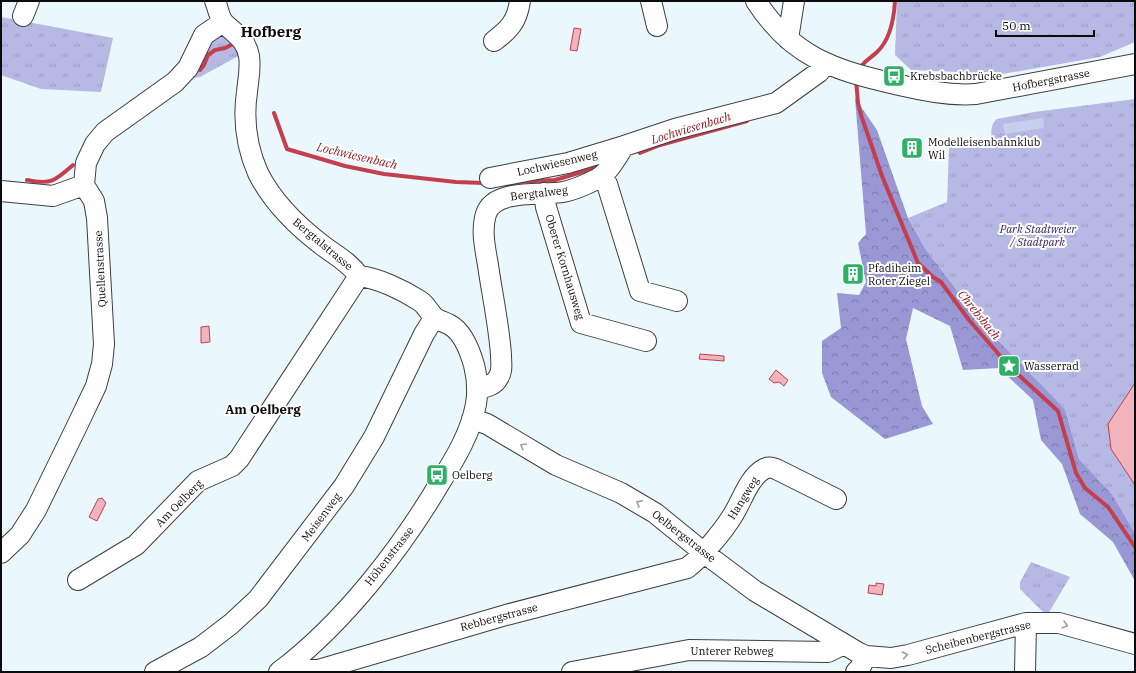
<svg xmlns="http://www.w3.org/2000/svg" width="1136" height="673" viewBox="0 0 1136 673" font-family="'IBM Plex Serif',serif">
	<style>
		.grass { fill: url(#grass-tufts) }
		.forest { fill: url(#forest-crowns) }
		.pitch { fill: #c8cfed }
		.water { fill: #f1b3bc; stroke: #c33f4f }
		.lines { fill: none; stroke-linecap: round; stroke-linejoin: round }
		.stream { stroke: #c33f4f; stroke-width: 4 }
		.minor-casing { stroke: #3e3e3e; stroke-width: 22 }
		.minor { stroke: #fff; stroke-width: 20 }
		.oneway { stroke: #9d9d9d }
		.labels { text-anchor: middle; stroke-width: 4; stroke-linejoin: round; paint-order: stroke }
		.poi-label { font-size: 11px; fill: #0b0b0b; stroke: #fff; text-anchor: start }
		.street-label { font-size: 11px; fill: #0b0b0b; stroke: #fff }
		.park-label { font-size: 11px; font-style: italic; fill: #31215d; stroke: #fff }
		.water-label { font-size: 12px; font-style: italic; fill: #921e28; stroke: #fff }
		.quarter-label { font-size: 13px; font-weight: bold; fill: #0b0b0b; stroke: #fff }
		.district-label { font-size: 15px; font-weight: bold; fill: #0b0b0b; stroke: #fff }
	</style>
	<defs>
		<pattern id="grass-tufts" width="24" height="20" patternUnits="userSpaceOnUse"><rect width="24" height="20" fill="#b7b9e5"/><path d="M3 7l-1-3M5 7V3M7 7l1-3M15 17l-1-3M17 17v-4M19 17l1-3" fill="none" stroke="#9c9ec3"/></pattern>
		<pattern id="forest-crowns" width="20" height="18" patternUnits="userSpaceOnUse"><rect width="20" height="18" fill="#9998d4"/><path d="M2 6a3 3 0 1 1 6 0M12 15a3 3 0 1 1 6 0" fill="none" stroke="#7b7aaa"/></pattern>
	</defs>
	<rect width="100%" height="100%" fill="#eaf8fe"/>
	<path class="grass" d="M897,1H1135V42L1100,57L1003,74L911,70L895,55Z
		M1,17L113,38L101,92L41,89L1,75Z
		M216,35H227L242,54L200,77L194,78L191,75Z
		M1135,99V533L1112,494L1079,459L1065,409L986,328L926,250L908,218L947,202L949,147L991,148C993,138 988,126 997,119L1034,112Z
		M1031,562L1070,577L1048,614L1042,611L1020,589V582Z"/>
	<path class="forest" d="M855,98L877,130L908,218L926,250L986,328L1065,409L1079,459L1112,494L1135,533V581L1113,542L1080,514L1062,464L1041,440L1033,400L999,368L963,370L950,326L913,308L906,339L922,406L933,424L885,439L831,397L822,373V341L841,328L837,293L859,295L866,282L858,243L866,234Z"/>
	<path class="pitch" d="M1043,118L1044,128L1005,134L1003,124Z"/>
	<path class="water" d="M574,28L581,29L577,51L570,50Z
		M209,326L210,342L201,343V327Z
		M700,354L724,356V361L699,359Z
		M776,370L788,380L784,386L779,382L774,383L769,379Z
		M1135,383V485L1111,449L1108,424Z
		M102,498L106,503L97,521L89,517L98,499Z
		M876,583L884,584L882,595L868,593L869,585L876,586Z"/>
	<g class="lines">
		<path class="stream" d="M200,70L204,65L208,55L215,50L225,48L233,44
			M859,70C862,62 871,58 877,52C890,40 894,18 895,1
			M856,80L858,103L861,115L882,176L918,263L933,277L941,282L969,320L1009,366L1058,411L1076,473L1085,488L1108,507L1135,547
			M274,113L287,149L345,166L384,174L456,182L485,183
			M640,153L660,145L747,121
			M27,180C51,185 55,181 73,165
			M516,182L555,180L595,168"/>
		<g class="minor-casing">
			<path id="minor" d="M215,1C218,7 219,18 224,23C235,34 246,39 249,56C251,69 248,80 247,92C243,119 247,148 258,173C272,201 297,226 322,245C335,255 349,262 359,276C378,278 403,290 420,301C426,305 429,312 434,317C437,320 445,322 450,325C463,332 470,351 474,365C477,377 478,392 476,404C471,432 456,457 441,481C401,549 343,624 279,672
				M651,1L657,26
				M756,1C792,57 834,70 895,84C921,90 949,96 976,94L1135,64
				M23,16L29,1
				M788,39L794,1
				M494,41C510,29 517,21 520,1
				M602,176L607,184L640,291L677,301
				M490,178L568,163L624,146L675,129L776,103L819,72L825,64
				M1,191L53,196L84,185
				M544,193L546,207L581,323L646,341
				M477,389C485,387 494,386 498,378C503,371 501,363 501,355C499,325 492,294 488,265C485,248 481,230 486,214C494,188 543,196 563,192C574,190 585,185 595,180C608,174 616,158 624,146
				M472,419L487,424L556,465L621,493L655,513L703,552L755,591L859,653L866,656L891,658L908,655L1026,623H1059L1135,644
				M1,553L20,535L36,510L77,426L96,386L102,364L104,344L97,218L94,201L84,185L86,163L95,144L105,132L175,82L188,68L204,35L223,22
				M78,580L136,545L198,481L232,466L239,459L359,276
				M294,661L305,670H318L506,615L687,568C701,558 724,530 733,515C742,501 749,477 764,469C769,466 774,468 778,470L836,499
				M155,672L201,647L231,624L258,599L344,486L374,437L424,334L434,318
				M572,672L689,650L828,652L844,644
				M856,672L860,668L866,656
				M1025,672L1026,623"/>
		</g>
		<use href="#minor" class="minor"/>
	</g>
	<defs><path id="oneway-chevron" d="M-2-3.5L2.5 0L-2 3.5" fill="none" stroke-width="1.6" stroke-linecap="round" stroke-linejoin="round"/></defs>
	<g class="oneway">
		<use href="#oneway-chevron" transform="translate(523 446) rotate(-149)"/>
		<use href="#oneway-chevron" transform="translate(639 503) rotate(-150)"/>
		<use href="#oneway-chevron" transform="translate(1065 625) rotate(15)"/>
		<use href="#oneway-chevron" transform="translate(905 655) rotate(-11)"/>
	</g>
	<defs>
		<g id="bus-square" transform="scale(1.15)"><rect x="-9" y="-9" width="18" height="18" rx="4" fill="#2eb066" stroke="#fff"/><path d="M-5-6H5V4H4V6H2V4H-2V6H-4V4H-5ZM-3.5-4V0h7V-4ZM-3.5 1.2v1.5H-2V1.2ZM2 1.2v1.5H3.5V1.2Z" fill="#fff"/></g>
		<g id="building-square" transform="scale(1.15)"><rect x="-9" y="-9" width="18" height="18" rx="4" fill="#2eb066" stroke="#fff"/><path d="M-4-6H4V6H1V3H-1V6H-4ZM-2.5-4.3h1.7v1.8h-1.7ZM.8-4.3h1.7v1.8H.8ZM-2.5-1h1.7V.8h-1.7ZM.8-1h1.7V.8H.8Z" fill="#fff"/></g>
		<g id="sight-square" transform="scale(1.15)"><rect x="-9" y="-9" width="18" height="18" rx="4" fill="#2eb066" stroke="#fff"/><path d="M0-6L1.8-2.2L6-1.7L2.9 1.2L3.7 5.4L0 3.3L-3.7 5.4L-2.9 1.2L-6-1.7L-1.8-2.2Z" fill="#fff"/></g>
	</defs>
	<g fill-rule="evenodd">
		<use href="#bus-square" x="894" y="76"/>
		<use href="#building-square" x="912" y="148"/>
		<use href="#building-square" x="853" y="274"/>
		<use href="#sight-square" x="1009" y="366"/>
		<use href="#bus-square" x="437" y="475"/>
	</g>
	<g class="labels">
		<g class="poi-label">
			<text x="910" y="80">Krebsbachbrücke</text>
			<text x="928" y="146">Modelleisenbahnklub<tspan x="928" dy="13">Wil</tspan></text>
			<text x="868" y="272">Pfadiheim<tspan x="868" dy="13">Roter Ziegel</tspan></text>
			<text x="1024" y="370">Wasserrad</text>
			<text x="452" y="479">Oelberg</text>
		</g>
		<g class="street-label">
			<text transform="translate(1051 80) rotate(-11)" y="4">Hofbergstrasse</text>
			<text transform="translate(557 163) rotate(-13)" y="4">Lochwiesenweg</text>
			<text transform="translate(539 193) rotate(-7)" y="4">Bergtalweg</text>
			<text transform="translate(323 244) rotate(40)" y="4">Bergtalstrasse</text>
			<text transform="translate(565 267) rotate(73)" y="4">Oberer Kornhausweg</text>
			<text transform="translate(100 269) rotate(-93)" y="4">Quellenstrasse</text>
			<text transform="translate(743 498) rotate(-58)" y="4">Hangweg</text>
			<text transform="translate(179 503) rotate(-45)" y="4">Am Oelberg</text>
			<text transform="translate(321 517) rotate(-53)" y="4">Meisenweg</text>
			<text transform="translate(684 536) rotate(38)" y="4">Oelbergstrasse</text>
			<text transform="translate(389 556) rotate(-52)" y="4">Höhenstrasse</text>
			<text transform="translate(499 617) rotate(-15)" y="4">Rebbergstrasse</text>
			<text transform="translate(978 637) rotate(-14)" y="4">Scheibenbergstrasse</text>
			<text x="732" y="655">Unterer Rebweg</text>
		</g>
		<g class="park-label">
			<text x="1038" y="233">Park Stadtweier<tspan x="1038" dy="13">/ Stadtpark</tspan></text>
		</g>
		<g class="water-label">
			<text transform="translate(691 128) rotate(-17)" y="4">Lochwiesenbach</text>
			<text transform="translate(357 156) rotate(13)" y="4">Lochwiesenbach</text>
			<text transform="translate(979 315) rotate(51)" y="4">Chrebsbach</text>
		</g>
		<g class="quarter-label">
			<text x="263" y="414">Am Oelberg</text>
		</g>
		<g class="district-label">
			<text x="271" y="37">Hofberg</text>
		</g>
	</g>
	<rect width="1136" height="673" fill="none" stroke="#0b0b0b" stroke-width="4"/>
	<path d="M996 30v6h98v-6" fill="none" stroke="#0b0b0b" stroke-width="2"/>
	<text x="1002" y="30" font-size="12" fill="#0b0b0b" stroke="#ffffff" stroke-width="3" paint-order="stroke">50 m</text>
</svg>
